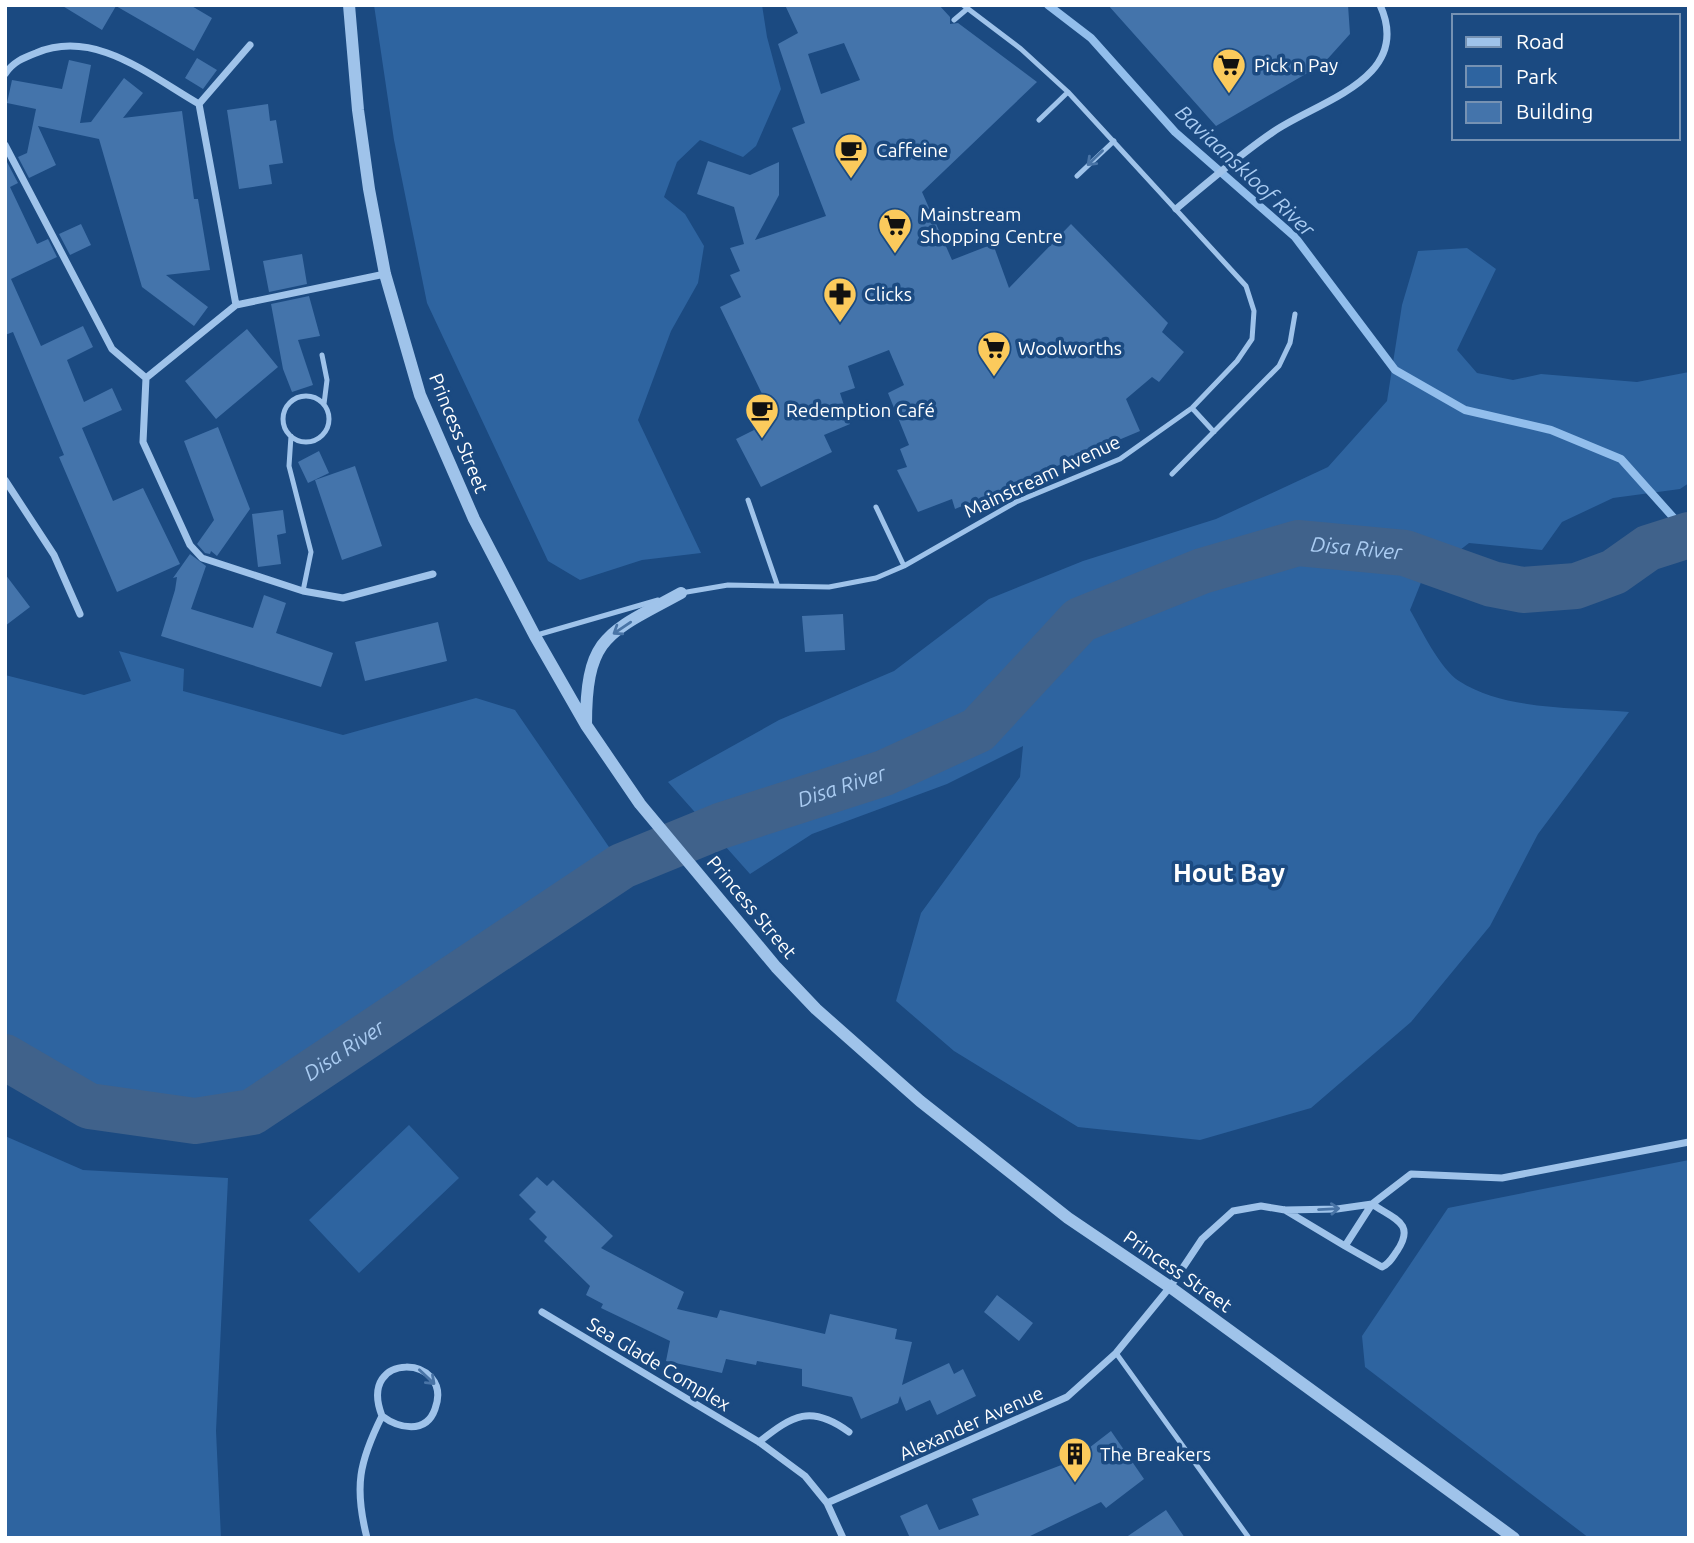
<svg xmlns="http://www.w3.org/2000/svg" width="1694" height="1543" viewBox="0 0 1694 1543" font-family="Ubuntu,sans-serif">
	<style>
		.green { fill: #2e64a0 }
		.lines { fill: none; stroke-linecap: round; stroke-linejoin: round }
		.stream { stroke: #92beec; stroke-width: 8 }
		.river { stroke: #40628b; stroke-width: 46 }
		.building { fill: #4474ab; fill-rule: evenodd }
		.service { stroke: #9fc3ea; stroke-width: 5 }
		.minor { stroke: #9fc3ea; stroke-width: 7 }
		.tertiary { stroke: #9fc3ea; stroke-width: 12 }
		.oneway { stroke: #4974a6 }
		.labels { text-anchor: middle; stroke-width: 7; stroke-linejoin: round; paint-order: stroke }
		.poi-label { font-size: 19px; fill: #fff; stroke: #1b4a81; text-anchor: start }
		.street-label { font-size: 19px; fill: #fff; stroke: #1b4a81 }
		.water-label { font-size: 21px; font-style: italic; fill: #aaccf2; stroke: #1b4a81 }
		.district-label { font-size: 26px; font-weight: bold; fill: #fff; stroke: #1b4a81 }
	</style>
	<rect width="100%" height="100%" fill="#1b4a81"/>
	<path class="green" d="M374,5H762L767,37L781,89L756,146L743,157L700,140L677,162L664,197L685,214L704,246L698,283L671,331L638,420L701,553L642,560L580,580L548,561L427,303L394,140Z
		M1467,248L1496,269L1457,350L1477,373L1513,380L1541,374L1637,382L1689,372V483L1680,489L1613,498L1562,522L1542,550L1469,543L1422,580L1410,610C1421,629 1440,669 1459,681C1506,711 1575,707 1629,712L1538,834L1490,926L1411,1022L1311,1108L1200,1140L1078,1127L954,1051L896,1001L921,913L1020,777L1023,746L947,784L812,834L750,874L668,782L779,720L894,671L989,599L1083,561L1216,519L1328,467L1387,401L1402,305L1418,251Z
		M119,651L184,669L183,691L343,735L476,698L515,710L622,866L252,1112L195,1121L89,1106L5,1057V675L84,695L131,681Z
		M409,1125L459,1178L359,1273L309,1220Z
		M5,1136L83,1170L228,1178L216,1431L221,1538H5Z
		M1689,1160V1538H1589L1365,1367L1362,1336L1448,1208Z"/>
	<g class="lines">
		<path class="stream" d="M1048,5L1091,38L1175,132L1295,237L1395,370L1465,410L1551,430L1621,459L1689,535"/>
		<path class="river" id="s1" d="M5,1057L89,1106L195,1121L252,1112L622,866L720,826L884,773L978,730L1080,620L1202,571L1298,543L1405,553L1492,584L1523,590L1576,586L1614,572L1648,548L1689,535"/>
	</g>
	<path class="building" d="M61,5H190L212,18L194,51L116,6L102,30Z
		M785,5H939L950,17V24L958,23L1037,82L922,192L952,260L993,244L1009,288L1071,224L1168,323L1162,332L1184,352L1159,382L1152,377L1126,399L1140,431L955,509L952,499L918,512L897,470L907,467L900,449L909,445L888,393L904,385L889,350L848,366L855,388L840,393L850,424L824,435L832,452L761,487L736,439L754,430L746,408L764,398L720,307L741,297L730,275L740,271L730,248L744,244L734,207L697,194L708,161L750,175L779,162V195L755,240L826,216L792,128L805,123L778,44L798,33ZM844,43L860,80L821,94L808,54Z
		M1108,5H1348L1350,34L1323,64L1216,126Z
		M197,58L217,70L203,89L185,78Z
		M69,60L91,65L80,123L91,122L124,78L143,93L123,118L182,111L194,199H198L210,270L166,275L208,307L194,326L142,287L99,139L38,126L56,165L29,178L18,157L27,153L36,109L7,103L12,80L62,89Z
		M268,104L270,121L276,120L283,163L269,165L272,184L239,189L227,110Z
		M7,162L18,183L10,187L37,244L48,239L57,257L11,279L41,346L83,326L93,347L67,360L84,402L112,388L122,410L82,428L113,501L143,488L180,564L117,592L59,457L64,455L13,332L5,335Z
		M81,224L91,245L70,255L59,234Z
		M302,254L307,284L269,292L263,261Z
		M309,296L320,336L298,340L313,385L292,392L283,369L271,304Z
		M247,329L278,367L216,419L185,381Z
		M218,427L250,509L217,556L211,551L210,554L205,553L197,544L214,520L184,441Z
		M319,451L329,473L308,483L298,462Z
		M355,466L382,546L342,560L315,480Z
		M283,510L286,533L277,535L281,564L258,567L252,514Z
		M190,554L206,566L191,609L253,628L264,595L286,603L276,633L333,653L321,687L161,636L175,590L177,577L173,578Z
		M5,574L30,607L5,626Z
		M843,614L845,650L805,652L802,616Z
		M438,622L447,661L365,681L355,642Z
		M537,1177L547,1186L553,1180L613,1236L601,1248L684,1292L677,1309L717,1318L720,1310L825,1334L830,1314L897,1329L895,1339L912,1342L902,1385L949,1363L954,1374L963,1369L976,1396L937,1415L930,1400L906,1411L900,1396L898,1403L861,1419L852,1397L802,1386V1369L757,1361L756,1365L726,1359L722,1373L666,1361L670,1341L601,1308L603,1304L586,1295L590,1286L544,1241L547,1237L529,1219L536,1212L519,1195Z
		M997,1295L1033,1323L1019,1341L984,1312Z
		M1111,1431L1144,1479L1106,1508L1101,1502L1026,1538H910L900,1516L927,1504L939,1530L979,1515L972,1499L1072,1461Z
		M1166,1510L1185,1538H1125Z"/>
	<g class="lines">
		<path class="service" d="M954,20L967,9
			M1039,120L1068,92
			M1077,176L1114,141
			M322,355L327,380L324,404
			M283 419a23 23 0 1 1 46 0a23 23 0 1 1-46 0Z
			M1192,408L1214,432
			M291,436L289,466L311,552L303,591
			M1172,474L1279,366L1290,343L1295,314
			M748,500L777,584
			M876,507L904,566
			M681,593L728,585L829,587L876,578L904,566L1016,502L1120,459L1192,408L1237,361L1252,339L1254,311L1246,286L1068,92L1021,49L963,5
			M537,635L658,600
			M1116,1353L1249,1538"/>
		<path class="minor" d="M5,74C13,62 23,58 36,53C95,28 150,76 199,104L236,305
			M199,104L250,45
			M5,145L112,349L146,378
			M1176,209C1207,183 1239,155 1273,132C1318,101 1414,79 1380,5
			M385,274L236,305L146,378L143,442L190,545L202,558L303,591L343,598L433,574
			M5,480L54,555L80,614
			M1372,1204C1394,1219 1416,1223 1397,1251C1392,1258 1389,1264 1382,1267L1345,1246Z
			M1285,1210L1345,1246
			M542,1312L759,1442L805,1476L827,1503L843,1538
			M759,1442C793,1415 811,1404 849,1432
			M827,1503L1067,1397L1116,1353L1170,1287L1202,1239L1233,1211L1261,1206L1285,1210L1337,1209L1372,1204L1411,1174L1502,1178L1689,1142
			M367,1538C354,1487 359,1462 382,1416C356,1349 455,1355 435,1409C426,1435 398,1428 382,1416"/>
		<path class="tertiary" d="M349,5L358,110L369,189L385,274L420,395L474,519L535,636L586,725L640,804L776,967L816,1009L920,1101L1068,1218L1170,1287L1514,1538
			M586,725C586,635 608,633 681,593"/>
	</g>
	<defs><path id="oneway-shaft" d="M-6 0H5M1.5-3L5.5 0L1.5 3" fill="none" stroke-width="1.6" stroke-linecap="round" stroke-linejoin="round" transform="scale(1.75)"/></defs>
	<g class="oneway">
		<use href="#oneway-shaft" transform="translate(1095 158) rotate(136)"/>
		<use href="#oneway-shaft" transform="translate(622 628) rotate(146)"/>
		<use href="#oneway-shaft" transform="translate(1329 1209) rotate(-3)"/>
		<use href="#oneway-shaft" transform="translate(427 1377) rotate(43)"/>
	</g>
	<defs>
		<g id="supermarket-pin" transform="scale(1.75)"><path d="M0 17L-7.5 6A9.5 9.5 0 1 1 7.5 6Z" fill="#fbca5c" stroke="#1b4a81"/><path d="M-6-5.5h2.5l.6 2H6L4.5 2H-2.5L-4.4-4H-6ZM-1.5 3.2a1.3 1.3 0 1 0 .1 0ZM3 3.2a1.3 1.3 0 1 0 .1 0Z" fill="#111"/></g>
		<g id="cafe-pin" transform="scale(1.75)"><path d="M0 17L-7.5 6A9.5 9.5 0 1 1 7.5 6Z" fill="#fbca5c" stroke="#1b4a81"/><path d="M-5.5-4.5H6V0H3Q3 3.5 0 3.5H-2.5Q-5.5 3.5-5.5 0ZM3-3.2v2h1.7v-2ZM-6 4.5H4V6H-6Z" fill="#111"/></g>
		<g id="pharmacy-pin" transform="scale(1.75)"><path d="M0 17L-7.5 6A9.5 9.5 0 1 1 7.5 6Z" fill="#fbca5c" stroke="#1b4a81"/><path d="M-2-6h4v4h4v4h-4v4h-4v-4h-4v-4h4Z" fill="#111"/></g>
		<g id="building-pin" transform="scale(1.75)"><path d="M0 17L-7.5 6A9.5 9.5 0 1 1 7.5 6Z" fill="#fbca5c" stroke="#1b4a81"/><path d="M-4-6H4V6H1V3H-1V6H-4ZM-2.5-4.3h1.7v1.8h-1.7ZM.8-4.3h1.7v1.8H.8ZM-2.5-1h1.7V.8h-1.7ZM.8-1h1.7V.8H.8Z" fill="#111"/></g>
	</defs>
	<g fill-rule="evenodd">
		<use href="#supermarket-pin" x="1229" y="65"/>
		<use href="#cafe-pin" x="851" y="150"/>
		<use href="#supermarket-pin" x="895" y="225"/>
		<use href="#pharmacy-pin" x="840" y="294"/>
		<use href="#supermarket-pin" x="994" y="348"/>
		<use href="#cafe-pin" x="762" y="410"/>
		<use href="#building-pin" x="1075" y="1454"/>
	</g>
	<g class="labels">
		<g class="poi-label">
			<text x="1254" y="72">Pick n Pay</text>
			<text x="876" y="157">Caffeine</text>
			<text x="920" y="221">Mainstream<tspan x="920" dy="22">Shopping Centre</tspan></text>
			<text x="864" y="301">Clicks</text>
			<text x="1018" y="355">Woolworths</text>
			<text x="786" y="417">Redemption Café</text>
			<text x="1100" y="1461">The Breakers</text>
		</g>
		<g class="street-label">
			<text transform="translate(459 433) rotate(68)" y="7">Princess Street</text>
			<text transform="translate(1042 476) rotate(-25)" y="7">Mainstream Avenue</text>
			<text transform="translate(752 907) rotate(50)" y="7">Princess Street</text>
			<text transform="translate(1178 1271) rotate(35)" y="7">Princess Street</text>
			<text transform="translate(659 1364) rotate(31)" y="7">Sea Glade Complex</text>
			<text transform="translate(971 1423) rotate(-24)" y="7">Alexander Avenue</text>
		</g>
		<g class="water-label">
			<text transform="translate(1245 171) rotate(43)" y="7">Baviaanskloof River</text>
			<text dy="7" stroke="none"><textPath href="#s1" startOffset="1528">Disa River</textPath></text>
			<text dy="7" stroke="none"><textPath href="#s1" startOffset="940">Disa River</textPath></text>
			<text dy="7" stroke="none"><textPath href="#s1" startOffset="373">Disa River</textPath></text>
		</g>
		<g class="district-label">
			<text x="1229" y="882">Hout Bay</text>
		</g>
	</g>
	<rect width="1694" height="1543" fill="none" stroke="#ffffff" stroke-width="14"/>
	<rect x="1452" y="14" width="228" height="126" fill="#1b4a81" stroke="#7692b3" stroke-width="2"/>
	<rect x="1466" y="37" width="35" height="10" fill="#9fc3ea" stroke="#7692b3" stroke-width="2"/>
	<text x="1516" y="49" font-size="21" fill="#ffffff">Road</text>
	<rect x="1466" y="66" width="35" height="21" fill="#2e64a0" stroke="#7692b3" stroke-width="2"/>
	<text x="1516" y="84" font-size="21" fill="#ffffff">Park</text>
	<rect x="1466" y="102" width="35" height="21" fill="#4474ab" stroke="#7692b3" stroke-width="2"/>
	<text x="1516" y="119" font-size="21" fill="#ffffff">Building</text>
</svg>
